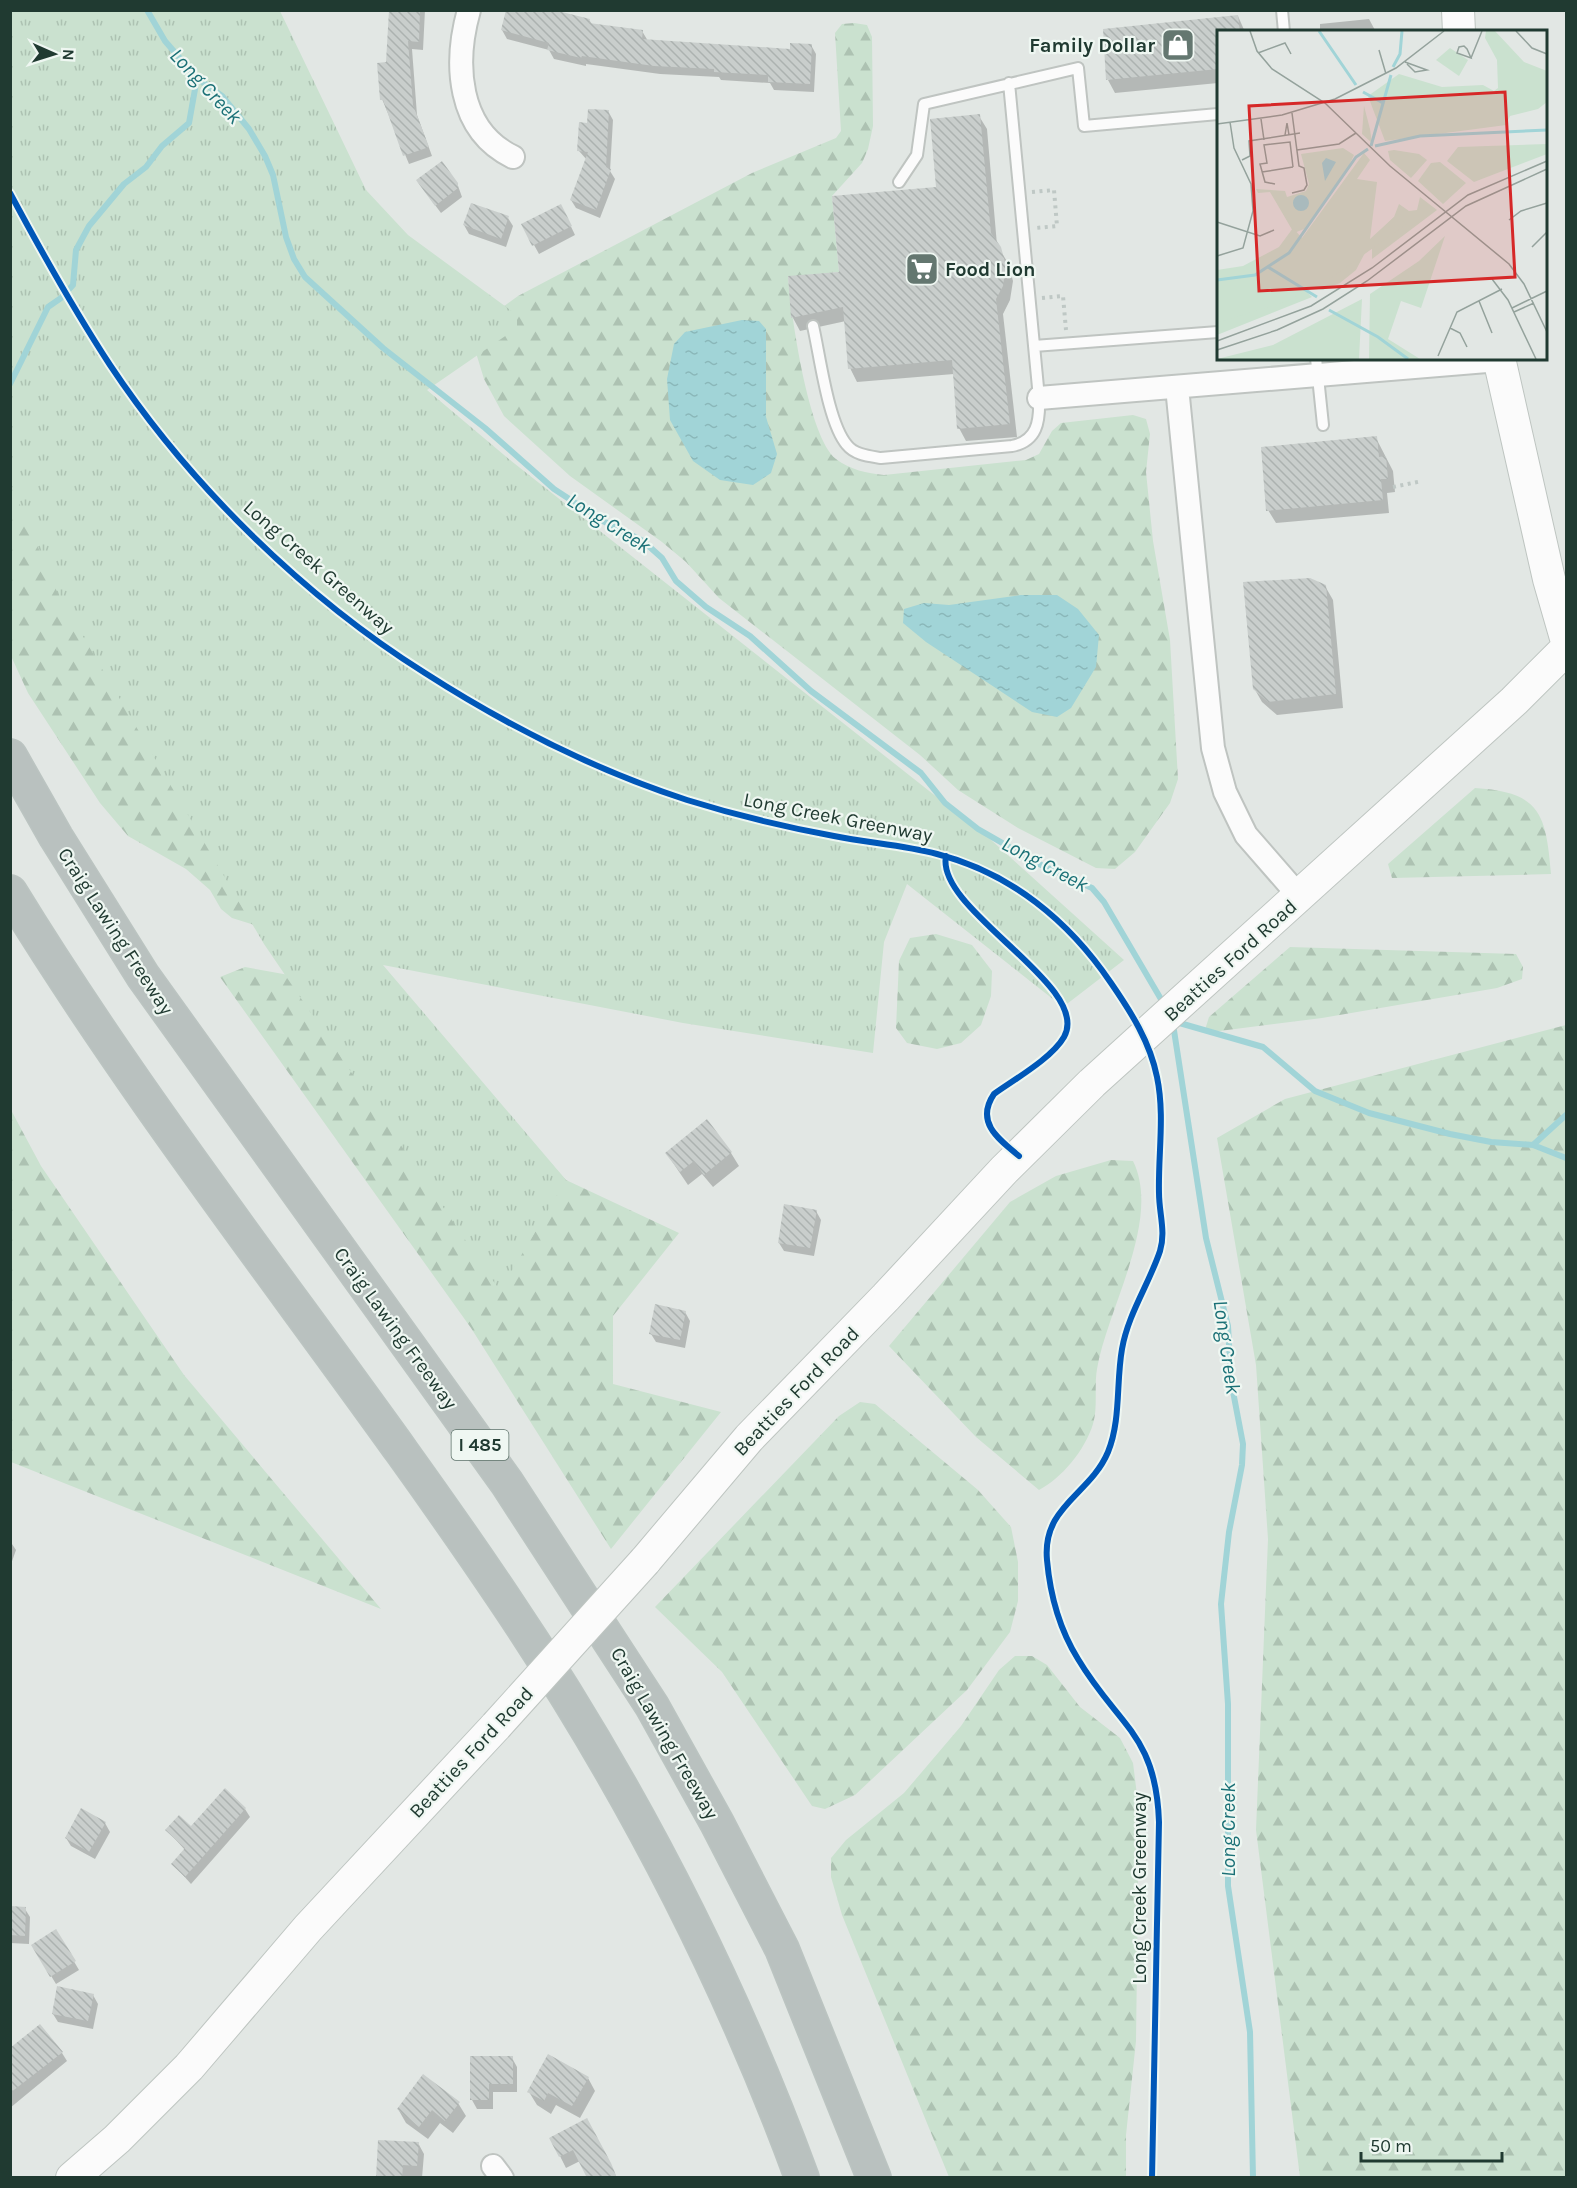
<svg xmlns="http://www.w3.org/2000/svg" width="1577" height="2188" viewBox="0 0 1577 2188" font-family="Karla,sans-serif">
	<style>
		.forest { fill: url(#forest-firs) }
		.park { fill: url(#park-tufts) }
		.water { fill: url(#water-ripples) }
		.shadow { fill: #0003 }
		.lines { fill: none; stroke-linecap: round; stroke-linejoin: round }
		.stream { stroke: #a1d4d7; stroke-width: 6 }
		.building { fill: url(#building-back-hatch) }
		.lane-casing { stroke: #bfc4c1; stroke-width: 14 }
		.street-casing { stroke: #bfc4c1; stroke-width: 26 }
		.secondary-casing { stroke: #bec5c1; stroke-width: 34 }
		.highway-casing { stroke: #bbc4c1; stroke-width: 36 }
		.path { stroke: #bfc8c5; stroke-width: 4; stroke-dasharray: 3 4.5; stroke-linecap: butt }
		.lane { stroke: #fbfbfb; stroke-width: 10 }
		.street { stroke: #fbfbfb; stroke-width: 22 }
		.secondary { stroke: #fbfbfb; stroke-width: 32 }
		.highway { stroke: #b9c1bf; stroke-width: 33 }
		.secondary-bridge-casing { stroke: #bec5c1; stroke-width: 34; stroke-linecap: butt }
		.secondary-bridge { stroke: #fbfbfb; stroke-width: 32 }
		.cycleway-casing { stroke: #eff7f2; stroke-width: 10 }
		.cycleway { stroke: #0057b8; stroke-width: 6 }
		.labels { text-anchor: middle; stroke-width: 4.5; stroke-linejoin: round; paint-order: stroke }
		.shield { fill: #eff7f2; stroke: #5e736b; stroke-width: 1.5 }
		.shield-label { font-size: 18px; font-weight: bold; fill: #203a31 }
		.poi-label { font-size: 20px; font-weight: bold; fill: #203a31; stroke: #eff7f2; text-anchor: end }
		.street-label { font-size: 20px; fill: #203a31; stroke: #eff7f2 }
		.water-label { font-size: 21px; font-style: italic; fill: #1a7076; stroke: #eff7f2 }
		.inset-river { fill: none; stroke: #a1d4d7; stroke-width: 3 }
		.inset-road { fill: none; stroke: #94a29c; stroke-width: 1.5 }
		.view { fill: #d62828; fill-opacity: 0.15; stroke: #d62828; stroke-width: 3 }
		.inset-edge { fill: none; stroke: #203a31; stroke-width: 3 }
	</style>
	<defs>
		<pattern id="forest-firs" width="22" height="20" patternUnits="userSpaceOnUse" patternTransform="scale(1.5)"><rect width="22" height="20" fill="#cae1cf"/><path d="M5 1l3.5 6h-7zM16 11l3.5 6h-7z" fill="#adc2b2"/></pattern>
		<pattern id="park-tufts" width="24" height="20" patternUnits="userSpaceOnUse" patternTransform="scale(1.5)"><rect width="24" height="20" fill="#cae1cf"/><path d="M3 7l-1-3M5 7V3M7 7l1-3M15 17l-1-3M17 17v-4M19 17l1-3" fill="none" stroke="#adc2b2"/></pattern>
		<pattern id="water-ripples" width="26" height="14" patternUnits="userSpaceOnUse" patternTransform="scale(1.5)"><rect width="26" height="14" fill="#a1d4d7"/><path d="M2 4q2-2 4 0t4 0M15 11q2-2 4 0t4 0" fill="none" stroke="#8ab7b9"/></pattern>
		<pattern id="building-back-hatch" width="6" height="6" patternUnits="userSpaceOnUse" patternTransform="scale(1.5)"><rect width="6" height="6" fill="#c9cecc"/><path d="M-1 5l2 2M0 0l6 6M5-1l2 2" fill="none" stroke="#acb2b0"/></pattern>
	</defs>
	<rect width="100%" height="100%" fill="#e2e7e4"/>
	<path class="forest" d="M854,23L867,25L872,37L873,126L868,149L862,163L832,196L839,272L788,277C791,314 808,437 836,459C850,470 867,473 884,475L1026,460L1039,454L1052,431L1061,423L1133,415L1146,419L1150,434L1146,472L1153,541L1170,640L1178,779L1170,803L1135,852L1115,869L1096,868L1018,828L958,790L920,755L719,598L686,562L662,542L570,476L504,416L484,379L473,343L477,326L518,296L752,173L836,138L841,131L835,33L842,24Z
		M11,427L396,961L382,965L415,1012L566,1180L679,1233L613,1316V1384L721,1412L611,1549L471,1328L220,977L245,967L328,982L271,930L232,918L221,909L210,890L186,869L128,836L100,803L28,693L11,656Z
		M1475,788C1540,792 1546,813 1551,874L1392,878L1388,864Z
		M936,934L972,945L992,971L991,996L981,1025L961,1043L937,1049L907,1043L896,1028L899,961L910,938Z
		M1290,947L1516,954L1523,967L1522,979L1497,988L1322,1018L1204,1033L1209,1017Z
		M1566,1025V2177H1300L1256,1830L1268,1539L1256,1365L1217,1138L1285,1099Z
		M11,1110L41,1166L184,1375L381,1609L11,1462Z
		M1111,1160L1133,1161C1162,1220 1107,1309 1097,1369C1094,1387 1098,1407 1093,1424C1085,1450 1062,1478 1039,1490L976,1437L889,1346L1010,1202L1056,1176Z
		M860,1402L875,1404L978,1490L1011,1527L1018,1562V1601L1010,1632L967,1690L855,1795L825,1809L812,1806L722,1672L655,1607L839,1416Z
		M1015,1656H1032L1047,1665L1080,1707L1120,1738L1133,1763L1139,1811L1136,2041L1126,2135V2177H949L842,1915L831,1877V1858L846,1840L904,1793L961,1726L999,1670Z"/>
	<path class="park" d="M10,11H280L366,190L408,235L517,315V328L427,390L510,460L990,839L1124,960L1063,1007L907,884L884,942L873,1053L683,1023L383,965L566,1180L500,1291L264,944L58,594L11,484Z"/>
	<path class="water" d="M742,320L759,321L766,329V417L777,454L771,473L753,485L720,480L693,461L670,420L667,379L674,344L685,332Z
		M1021,595H1057L1078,609L1099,635L1096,667L1071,708L1057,717L1032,712L926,642L903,623L904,609L924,603L949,605Z"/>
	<path class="shadow" d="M391,10H425L423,50L412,49L417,115L432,156L409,164L382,99L388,64Z
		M1238,16L1245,32H1218V83L1115,93L1108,80Z
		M1369,19L1376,32H1320V24Z
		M589,20L592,24L642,31L648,41L791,51L811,45L816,54L814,92L774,90L770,83L721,80L719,77L660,74L586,64V66L554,59L549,50L507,39L502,30Z
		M608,111L613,120L610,171L615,179L600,218L576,208L571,200L587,160L579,151L588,124Z
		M979,116L987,129L997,245L1008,263L1013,281L1010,300L1003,314L1017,437L966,441L959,428L954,374L857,382L850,368L846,321L800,331L793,318L789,278L841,273L937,188Z
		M457,183L462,197L441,213L423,189Z
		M565,214L575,235L539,254L523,225Z
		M508,218L513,226L506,247L469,234L464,225Z
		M1376,438L1393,471L1395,492L1387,493L1389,513L1276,523L1268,510Z
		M1325,586L1333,600L1343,708L1277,715L1262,702L1254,688Z
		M731,1153L739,1166L713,1187L702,1174L688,1185L667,1154Z
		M816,1211L821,1220L814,1256L784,1251L779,1243Z
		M685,1312L690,1321L685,1348L656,1342L651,1334Z
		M10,1541L16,1550L10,1567Z
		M245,1809L250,1817L191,1884L173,1864L185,1850L167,1830L191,1828Z
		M105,1823L110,1832L95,1859L71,1846L66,1838Z
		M10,1908L25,1909L30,1917L29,1944L10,1943Z
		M56,1931L79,1970L56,1984L33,1946Z
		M93,1995L98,2004L93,2029L58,2022L53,2014Z
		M10,2049L62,2053L67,2061L10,2108Z
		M512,2058L517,2067V2092H493V2109H477L472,2100Z
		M588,2078L595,2091L580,2118L556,2105L551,2114L537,2105L529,2092Z
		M458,2103L466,2116L453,2133L440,2123L428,2139L406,2123L398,2109Z
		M593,2131L617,2178H589L580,2161L566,2168L560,2156Z
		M418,2143L424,2154L422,2178H377Z"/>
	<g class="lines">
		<path class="stream" d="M147,10L165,41L197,78L222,96L249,129L265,156L273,175L286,237L294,259L305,277L383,348L485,428L554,489L603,521L643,541L662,558L676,581L706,607L750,636L811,691L921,773L945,803L978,829L1039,864L1092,888L1104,902L1165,1006
			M10,384L48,307L61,298L73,285L76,250L89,226L124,184L146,167L162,146L189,123L197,78
			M1176,1022L1263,1047L1315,1091L1369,1113L1450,1134L1491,1142L1533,1145L1566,1158
			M1173,1024L1206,1238L1228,1326L1231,1381L1243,1444L1242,1465L1229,1532L1221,1604L1228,1704V1886L1250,2032L1253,2178
			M1533,1145L1566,1115"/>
	</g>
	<path class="building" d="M389,10H420L419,42L408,41L413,105L429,147L403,156L383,100H380L377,63L386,62Z
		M506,10H554L590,19L589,23L643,30L642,39L790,49V43L812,44L810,84L768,82V75L714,72V69L654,66L582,56L581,58L547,50L549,43L501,30Z
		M1238,15L1240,32H1218V69L1106,80L1103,29Z
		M588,109L609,110L606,167L611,169L596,210L570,200L588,152L577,151L579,122L587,123Z
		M980,114L991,233L1001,247L1006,266L1003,286L996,299L1010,424L957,429L952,360L848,369L843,307L791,318L788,276L839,272L832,196L936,187L930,119Z
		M442,161L458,183V188L435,206L416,180Z
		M471,203L509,216L501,239L463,225Z
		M561,204L572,226L532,246L521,224Z
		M1377,436L1379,457L1386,456L1388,479H1381L1383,500L1266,511L1261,447Z
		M1310,578L1326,585L1336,694L1268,702L1253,689L1243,582Z
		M707,1119L732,1152L704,1175L694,1161L680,1172L665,1153Z
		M784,1204L817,1210L810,1248L778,1243Z
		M655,1304L686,1311L680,1340L649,1334Z
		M225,1788L246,1808L185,1877L171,1864L185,1848L165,1830L179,1815L191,1826Z
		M81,1808L106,1822L89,1852L65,1838Z
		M10,1906L26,1907L25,1936L10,1935Z
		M56,1929L76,1961L50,1977L31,1945Z
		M57,1986L94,1994L88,2021L52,2014Z
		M40,2024L63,2052L10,2093V2048Z
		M548,2054L589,2077L572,2106L548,2093L544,2101L527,2092Z
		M470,2056H513V2084H489V2100H470Z
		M423,2074L460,2102L445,2121L432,2110L419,2127L397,2109Z
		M587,2118L611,2163L617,2178H587L573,2150L559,2157L549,2138Z
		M378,2140L419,2142L417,2166L403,2165L402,2178H376Z"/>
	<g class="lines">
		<g class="lane-casing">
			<path id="lane" d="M1282,10L1284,32
				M899,182L917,155L924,104L1078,68L1084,126L1218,114
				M813,326C820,356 828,423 847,445C855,455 869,456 881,458L1012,446C1037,441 1040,422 1039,398L1009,83
				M1034,346L1218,332
				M1316,358L1323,425"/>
		</g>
		<g class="street-casing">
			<path id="street" d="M469,10C454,63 457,130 513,157
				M1177,387L1213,748L1225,792L1246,835L1300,897
				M1039,398L1499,360
				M493,2166L502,2178"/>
		</g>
		<g class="secondary-casing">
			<path id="secondary" d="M1458,10L1459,32
				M1499,358L1549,579L1566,638
				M645,1561L749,1438L886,1297L1004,1170L1092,1083L1514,701L1566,649
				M72,2178L117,2139L189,2067L308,1928L496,1726"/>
		</g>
		<g class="highway-casing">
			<path id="highway" d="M10,756L56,837L143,976L507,1483L652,1706L717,1823L782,1949L874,2178
				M10,892C160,1137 343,1359 503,1597C625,1778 727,1973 802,2178"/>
		</g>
		<path class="path" d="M1032,192L1054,190L1057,226L1036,228
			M1042,298L1063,296L1066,330
			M1393,487L1422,481"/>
		<use href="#lane" class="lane"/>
		<use href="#street" class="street"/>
		<use href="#secondary" class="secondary"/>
		<use href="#highway" class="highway"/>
		<g class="secondary-bridge-casing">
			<path id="secondary-bridge" d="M496,1726L645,1561"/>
		</g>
		<use href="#secondary-bridge" class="secondary-bridge"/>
		<g class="cycleway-casing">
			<path id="cycleway" d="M10,193C41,251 74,310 110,365C189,484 304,597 425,673C506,725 595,770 687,800C735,815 785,827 834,836C868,843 904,845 937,854C1011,873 1069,921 1111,983C1131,1012 1150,1042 1157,1077C1165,1115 1158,1154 1159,1193C1159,1213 1166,1232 1160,1251C1149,1284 1128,1314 1122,1349C1116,1383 1121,1420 1108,1452C1090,1495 1042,1506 1047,1560C1050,1594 1060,1630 1078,1659C1118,1726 1156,1734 1159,1822L1152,2178
				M946,856C935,910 1093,986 1064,1037C1052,1058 1015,1079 994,1094C975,1122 998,1139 1019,1156"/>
		</g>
		<use href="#cycleway" class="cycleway"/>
	</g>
	<defs>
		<g id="shop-square" transform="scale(1.725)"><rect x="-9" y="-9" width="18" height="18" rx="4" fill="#647770" stroke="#eff7f2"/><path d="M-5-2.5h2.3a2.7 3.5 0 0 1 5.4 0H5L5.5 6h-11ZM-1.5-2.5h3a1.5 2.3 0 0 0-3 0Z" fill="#fff"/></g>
		<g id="supermarket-square" transform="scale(1.725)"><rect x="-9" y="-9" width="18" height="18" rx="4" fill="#647770" stroke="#eff7f2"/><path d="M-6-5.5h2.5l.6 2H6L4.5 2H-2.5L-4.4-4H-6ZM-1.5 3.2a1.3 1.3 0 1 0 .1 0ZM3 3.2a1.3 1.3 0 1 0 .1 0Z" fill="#fff"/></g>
	</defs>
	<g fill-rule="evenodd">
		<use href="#shop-square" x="1178" y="45"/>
		<use href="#supermarket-square" x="922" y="269"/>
	</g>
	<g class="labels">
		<rect class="shield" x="451.5" y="1430" width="57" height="30" rx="4.5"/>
		<g class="shield-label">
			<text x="480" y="1451">I 485</text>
		</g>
		<g class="poi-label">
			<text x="1155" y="52">Family Dollar</text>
			<text x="945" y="276" text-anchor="start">Food Lion</text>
		</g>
		<g class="street-label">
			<text transform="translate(319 567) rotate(41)" y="7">Long Creek Greenway</text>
			<text transform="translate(838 817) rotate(11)" y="7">Long Creek Greenway</text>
			<text transform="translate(116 931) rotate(57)" y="7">Craig Lawing Freeway</text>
			<text transform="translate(1230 960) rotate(-42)" y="7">Beatties Ford Road</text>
			<text transform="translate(396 1328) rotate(54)" y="7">Craig Lawing Freeway</text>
			<text transform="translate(796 1391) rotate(-46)" y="7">Beatties Ford Road</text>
			<text transform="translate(665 1733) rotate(60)" y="7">Craig Lawing Freeway</text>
			<text transform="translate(471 1752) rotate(-47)" y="7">Beatties Ford Road</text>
			<text transform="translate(1139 1888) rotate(-90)" y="7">Long Creek Greenway</text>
		</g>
		<g class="water-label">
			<text transform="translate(206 86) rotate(47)" y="7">Long Creek</text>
			<text transform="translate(609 523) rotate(32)" y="7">Long Creek</text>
			<text transform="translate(1045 864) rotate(28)" y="7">Long Creek</text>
			<text transform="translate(1227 1347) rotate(82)" y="7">Long Creek</text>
			<text transform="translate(1228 1830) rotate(-90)" y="7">Long Creek</text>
		</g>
	</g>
	<g transform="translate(1217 30)">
		<rect width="330" height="330" fill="#e2e7e4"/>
		<path d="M269,1H278L307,32L330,41V72L321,79L293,86L289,95L168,111L151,66L182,44L225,57L266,55L277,61L281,58L280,30L268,8ZM147,76L153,99L155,113L145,104ZM330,114V124L257,152L230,131L241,117ZM126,118L137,125L128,144L87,199L77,203L53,162L41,163L39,159L68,161L70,167L89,161L92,154L84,124ZM177,120L202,124L210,130L194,148L173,130L171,121ZM223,132L249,153L226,174L201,151L214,133ZM203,167L220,180L155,229V216L151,217L139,240L123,253L106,260L93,257L158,206L177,187L182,174L192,181L200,180ZM228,206L204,278L184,271L171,309L203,329H152L153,264L202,231ZM87,259L95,267L0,305V276ZM145,269L142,329H0L56,315Z" fill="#cae1cf"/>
		<path d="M233,18L251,30L242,46L219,30Z" fill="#cae1cf"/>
		<path d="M147,123L153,130L140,149L160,152L153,209L177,187L190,194L111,250L70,271L0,293V240L26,236L62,217L76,198L85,208Z" fill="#cae1cf"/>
		<path d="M109,128L119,132L108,151L105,133ZM76 173a8 8 0 1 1 16 0a8 8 0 1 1-16 0Z" fill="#a1d4d7"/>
		<path class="inset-river" d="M102,1L139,55M176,37L183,24L185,1M146,62L166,73M154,116L174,45M158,116L203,106L330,100M51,237L100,267M0,250L38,245L72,223L139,127L151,119M112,280L161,307L191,329"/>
		<path class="inset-road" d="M33,1L40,21L55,39L108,73L173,136L292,234L307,254L330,302M299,1L315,18L330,24M247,16L250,19L254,28L240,23L242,17ZM162,20L169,44M41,23L68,13L74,24M254,28L265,1M188,32L210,40L198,42L190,34M75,83L82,136L87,138L90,155L87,160L75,163M44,89L47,110M0,94L65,85L118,69L179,38L227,1M68,105L70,93L72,105M80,120L122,114L139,103M25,130L33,126L32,111L83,103M45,142L76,137M58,154L48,152L43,134L50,133L47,115L73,112L76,137M292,190L304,181L330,173M0,192L43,206L57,200M315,217L330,202M0,226L26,218L36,181L34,154L17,118L13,92M275,249L291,270L319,329M262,271L275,303M295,278L330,261M297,282L317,273M233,298L243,303L250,317M0,311L94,276L155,238L251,165L330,131M0,320L60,300L106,279L150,251L249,176L330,139M221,326L240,282L285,259"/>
		<path class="view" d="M288,62L298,247L42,261L32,76Z"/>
		<rect width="330" height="330" class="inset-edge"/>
	</g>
	<rect width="1577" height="2188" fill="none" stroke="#203a31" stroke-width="24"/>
	<g transform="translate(54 54) rotate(93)" stroke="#eff7f2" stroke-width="4.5" paint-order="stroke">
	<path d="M0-4.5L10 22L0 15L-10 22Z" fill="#203a31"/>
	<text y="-9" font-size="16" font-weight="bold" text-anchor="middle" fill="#203a31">N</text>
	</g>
	<path d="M1361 2152v9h141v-9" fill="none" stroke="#203a31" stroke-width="3"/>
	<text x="1370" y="2152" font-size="18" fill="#203a31" stroke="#eff7f2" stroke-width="4.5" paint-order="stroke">50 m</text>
</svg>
